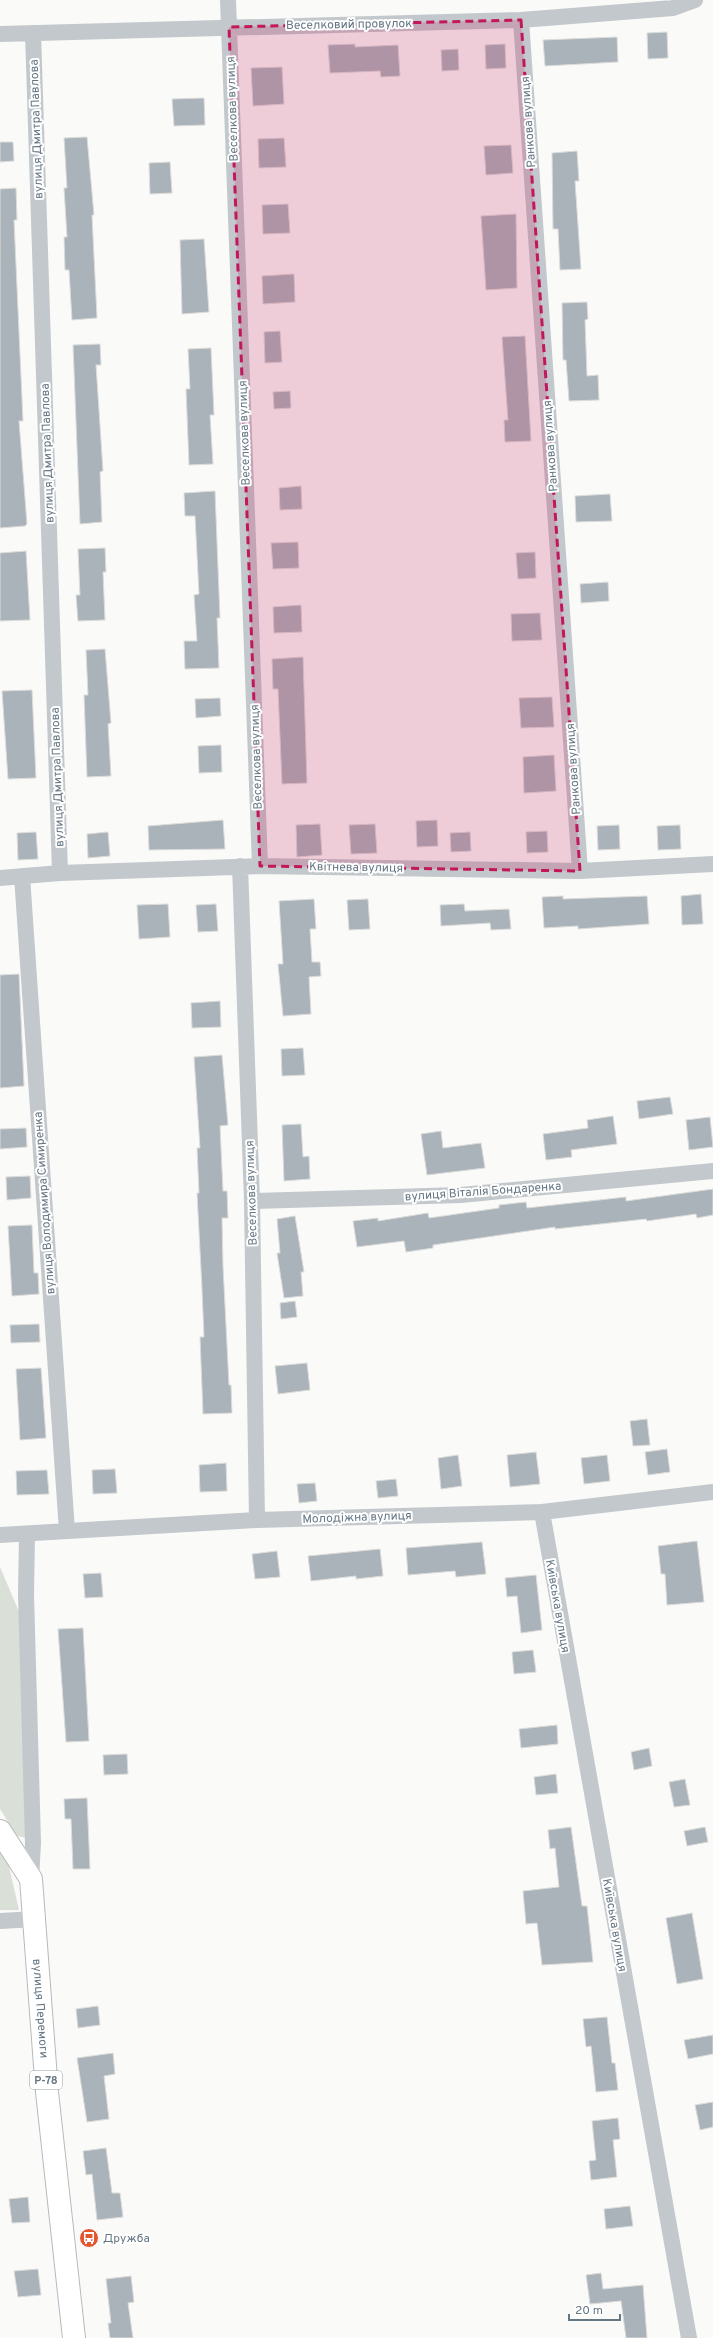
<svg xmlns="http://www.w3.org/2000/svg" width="713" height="2338" viewBox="0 0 713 2338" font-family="Overpass,sans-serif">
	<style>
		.green { fill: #dadfd7 }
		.building { fill: #aab3b9; stroke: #dcdcda }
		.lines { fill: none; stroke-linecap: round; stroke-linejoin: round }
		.primary-casing { stroke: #b5babe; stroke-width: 24 }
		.street { stroke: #c3c8cc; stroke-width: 16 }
		.primary { stroke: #fff; stroke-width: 22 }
		.marked { fill: #c2185b; fill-opacity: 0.2; stroke: #c2185b; stroke-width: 3; stroke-dasharray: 8 5; stroke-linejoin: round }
		.labels { text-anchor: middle; stroke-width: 4; stroke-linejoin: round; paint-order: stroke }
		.shield { fill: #fff; stroke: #939fa8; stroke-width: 1 }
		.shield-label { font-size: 11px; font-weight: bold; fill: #657683 }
		.street-label { font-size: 12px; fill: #657683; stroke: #fff }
		.poi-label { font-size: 12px; fill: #657683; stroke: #fff; text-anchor: start }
	</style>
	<rect width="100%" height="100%" fill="#fafaf8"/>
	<path class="green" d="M0,1567L20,1614L27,1838L17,1836L0,1809Z
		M0,1848L8,1862L19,1910H0Z"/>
	<path class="building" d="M667,32L668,58L648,59L647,33Z
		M617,37L618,62L545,66L543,40Z
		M355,44V47L398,45L400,76L381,77L380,71L330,73L328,45Z
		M505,44L506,68L486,69L485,45Z
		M458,49L459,70L442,71L441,50Z
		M282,67L284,104L253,106L251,68Z
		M204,98L205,125L174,126L172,99Z
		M87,137L94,215H92L97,318L72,320L69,270H65L64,237H67L64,188H67L64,138Z
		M284,138L286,167L259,168L258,139Z
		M0,142H13L14,161L0,162Z
		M511,145L513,173L486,175L484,146Z
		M577,151L579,181H575L581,269L560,270L558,229H553L552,153Z
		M170,162L172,193L150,194L149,163Z
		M16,188L17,220H14L23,421H19L27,524L25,526L0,528V189Z
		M288,204L290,233L263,234L262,205Z
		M516,214L517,288L486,290L481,216Z
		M204,239L209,312L182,314L180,240Z
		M294,274L295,302L263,304L262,276Z
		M587,302L588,319L585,320L587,376L598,375L599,400L569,401L566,360H563L562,303Z
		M280,331L282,362L265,363L264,332Z
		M525,336L531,441L505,442L504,420H508L502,337Z
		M100,344L101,365H96L103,471L100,472L102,522L80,524L73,345Z
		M211,348L214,415H210L213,464L189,465L186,389H190L188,349Z
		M290,391L291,408L274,409L273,392Z
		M301,486L302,509L280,510L279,488Z
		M215,491L220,618H217L219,668L185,669L184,641H197L194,595L199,594L195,516H185L184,493Z
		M610,494L612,521L576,522L575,496Z
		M298,542L299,568L273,569L271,543Z
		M105,548L106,572H103L105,620L78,621L76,595H80L78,549Z
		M26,551L30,620L0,621V553Z
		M535,552L536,578L518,579L516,553Z
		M608,582L609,601L581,603L580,584Z
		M301,605L302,632L274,633L273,607Z
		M540,613L542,640L512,641L511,614Z
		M105,649L111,723L108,724L111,776L87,777L84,695H88L86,650Z
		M303,657L307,783L282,784L278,689H273L272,659Z
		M32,690L36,778L8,779L2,691Z
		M552,697L554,727L521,728L519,698Z
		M220,698L221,716L196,718L195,699Z
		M221,745L222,772L199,773L198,746Z
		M554,755L556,791L524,793L523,757Z
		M223,820L225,849L149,850L148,826Z
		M437,820L438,846L417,847L416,821Z
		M320,824L322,855L297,857L296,825Z
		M375,824L377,853L351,854L349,825Z
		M619,825L620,849L598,850L597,826Z
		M680,825L681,849L658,850L657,826Z
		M547,831L548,852L527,853L526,832Z
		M36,832L38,859L18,860L17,833Z
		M108,832L110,856L88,858L87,834Z
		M470,832L471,851L451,852L450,833Z
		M701,894L703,924L682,925L681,896Z
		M563,896V899L647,896L649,924L578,929V926L544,928L542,897Z
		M314,899L316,929H310L312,962H320L321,976L309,977L311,1014L283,1016L278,964H283L279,901Z
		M368,899L370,929L349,930L347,900Z
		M168,904L170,937L139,939L137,905Z
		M216,904L218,931L198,932L196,905Z
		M464,904L465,911L509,909L511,929L491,930L490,923L441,926L440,905Z
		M19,974L24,1086L0,1088V975Z
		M220,1001L221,1027L192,1028L191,1003Z
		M303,1048L305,1075L282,1076L281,1049Z
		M222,1055L228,1125L220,1126L223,1191H227L228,1218H222L223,1266L229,1385H231L232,1413L203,1414L200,1337H204L202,1289L197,1193H199L197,1148H200L194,1057Z
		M670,1097L673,1114L639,1119L637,1101Z
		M613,1116L617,1144L571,1150L572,1157L546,1160L543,1134L588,1128L587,1120Z
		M710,1117L713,1147L689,1150L686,1120Z
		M301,1124L303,1157L309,1156L310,1179L284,1181L282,1125Z
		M26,1128L27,1147L0,1149V1129Z
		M441,1131L443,1148L481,1143L485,1168L427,1175L421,1134Z
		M30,1176L31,1198L7,1200L6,1177Z
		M713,1189V1215L697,1218L696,1214L647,1221L646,1219L555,1229V1227L433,1245V1248L406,1252L404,1241L357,1247L353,1221L378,1218V1221L428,1213L429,1218L499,1208V1205L526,1202L527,1208L626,1197V1201Z
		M295,1216L304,1272H301L303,1296L284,1298L277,1253H280L277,1219Z
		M32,1225L34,1273H38L39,1294L12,1296L8,1226Z
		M295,1301L297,1317L281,1319L280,1303Z
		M39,1324L40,1342L11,1343L10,1325Z
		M307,1363L310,1390L278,1394L275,1366Z
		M41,1368L46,1438L20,1440L16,1369Z
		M647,1419L650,1445L633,1446L630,1421Z
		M667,1449L670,1472L648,1475L645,1452Z
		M536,1452L540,1484L510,1487L507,1455Z
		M458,1455L462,1486L441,1489L438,1458Z
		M607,1455L610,1481L584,1484L581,1458Z
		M226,1463L227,1491L200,1492L199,1465Z
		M115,1469L117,1493L93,1494L92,1470Z
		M47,1470L49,1494L17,1495L16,1471Z
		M396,1479L398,1496L378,1498L376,1481Z
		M315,1483L317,1501L299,1503L297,1484Z
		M697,1541L704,1602L667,1605L665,1574H661L658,1546Z
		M482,1542L486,1574L456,1577L455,1571L408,1575L406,1548Z
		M380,1549L383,1576L356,1579V1576L311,1581L308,1556Z
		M277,1551L280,1577L255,1579L252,1554Z
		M101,1573L103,1597L85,1598L83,1574Z
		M536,1575L542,1630L521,1633L517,1596L507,1597L505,1578Z
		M83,1628L89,1741L66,1742L58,1629Z
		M533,1650L536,1672L514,1674L512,1652Z
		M557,1725L558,1744L521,1748L519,1729Z
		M649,1748L652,1766L634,1770L631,1752Z
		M127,1754L128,1774L104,1775L103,1755Z
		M556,1774L558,1793L536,1795L534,1777Z
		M685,1779L690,1805L674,1807L669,1782Z
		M87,1798L90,1869H73L71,1819H65L64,1799Z
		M571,1827L582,1906H587L593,1962L542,1965L537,1923L526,1924L523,1891L559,1887L555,1848L550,1849L548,1830Z
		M705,1827L708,1842L687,1846L684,1831Z
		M692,1913L703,1979L677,1984L666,1918Z
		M98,2006L100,2025L78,2028L76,2009Z
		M607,2017L612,2063H615L618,2090L596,2092L591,2046L586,2047L583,2019Z
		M713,2035V2054L688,2059L684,2040Z
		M113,2053L115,2074L104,2076L109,2119L87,2122L77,2058Z
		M713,2102V2127L700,2130L695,2105Z
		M618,2118L620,2139L613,2140L617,2177L591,2180L589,2161L596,2160L592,2121Z
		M106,2148L112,2193H120L123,2217L97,2220L92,2174L86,2175L83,2151Z
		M28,2197L30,2222L12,2223L9,2199Z
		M630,2206L633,2226L606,2229L604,2209Z
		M38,2269L41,2295L18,2297L14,2271Z
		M601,2273L603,2289L643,2285L647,2338H626L621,2301L590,2304L586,2275Z
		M131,2276L134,2302L128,2303L133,2338H110L108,2323H111L106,2279Z"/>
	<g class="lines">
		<g class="primary-casing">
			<g id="primary">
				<path id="s1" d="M0,1831L31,1879L47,2092L74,2338"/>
			</g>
		</g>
		<path class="street" d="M228,0L260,866
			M521,20L580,871
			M33,33L60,873
			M0,34L521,20L673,8L695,0
			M240,866L252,1201L257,1520
			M22,876L67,1531
			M0,878L60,873L260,866L580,871L713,864
			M252,1201L461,1195L713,1171
			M542,1512L689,2338
			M27,1534L26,1595L33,1843L31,1879
			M0,1535L257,1520L542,1512L713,1492
			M0,1921L35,1919"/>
		<use href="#primary" class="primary"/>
	</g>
	<path class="marked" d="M521,20L580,871L260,866L229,27Z"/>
	<defs>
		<g id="bus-disc" transform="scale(1)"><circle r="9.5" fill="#e4572e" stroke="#fff"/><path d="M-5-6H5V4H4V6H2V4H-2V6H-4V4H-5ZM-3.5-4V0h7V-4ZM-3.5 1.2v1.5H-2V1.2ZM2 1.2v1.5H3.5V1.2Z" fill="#fff"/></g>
	</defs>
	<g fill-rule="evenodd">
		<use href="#bus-disc" x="89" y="2238"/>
	</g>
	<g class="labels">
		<rect class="shield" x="30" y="2071" width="32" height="18" rx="3"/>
		<g class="shield-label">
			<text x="46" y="2084">Р-78</text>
		</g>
		<g class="street-label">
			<text transform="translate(349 24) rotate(-1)" y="4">Веселковий провулок</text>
			<text transform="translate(232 109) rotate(-92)" y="4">Веселкова вулиця</text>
			<text transform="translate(528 122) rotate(-94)" y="4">Ранкова вулиця</text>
			<text transform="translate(36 129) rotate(-92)" y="4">вулиця Дмитра Павлова</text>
			<text transform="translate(244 433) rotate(-92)" y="4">Веселкова вулиця</text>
			<text transform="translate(550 446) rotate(-94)" y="4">Ранкова вулиця</text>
			<text transform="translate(47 453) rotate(-92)" y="4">вулиця Дмитра Павлова</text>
			<text transform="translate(256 757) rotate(-92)" y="4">Веселкова вулиця</text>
			<text transform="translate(573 769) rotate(-94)" y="4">Ранкова вулиця</text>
			<text transform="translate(57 777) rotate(-92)" y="4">вулиця Дмитра Павлова</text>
			<text transform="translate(356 867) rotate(1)" y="4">Квітнева вулиця</text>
			<text transform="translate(483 1191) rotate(-4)" y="4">вулиця Віталія Бондаренка</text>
			<text transform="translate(251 1193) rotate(-92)" y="4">Веселкова вулиця</text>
			<text transform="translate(44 1203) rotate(-94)" y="4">вулиця Володимира Симиренка</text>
			<text transform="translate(357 1517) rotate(-2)" y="4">Молодіжна вулиця</text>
			<text transform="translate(558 1606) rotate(80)" y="4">Київська вулиця</text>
			<text transform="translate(615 1925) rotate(80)" y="4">Київська вулиця</text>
			<text dy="4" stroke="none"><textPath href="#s1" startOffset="187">вулиця Перемоги</textPath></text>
		</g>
		<g class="poi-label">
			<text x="103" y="2242">Дружба</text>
		</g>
	</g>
	<path d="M569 2314v6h51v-6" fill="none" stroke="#657683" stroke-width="2"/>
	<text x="575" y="2314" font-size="12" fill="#657683" stroke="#ffffff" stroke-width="3" paint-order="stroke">20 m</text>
</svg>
